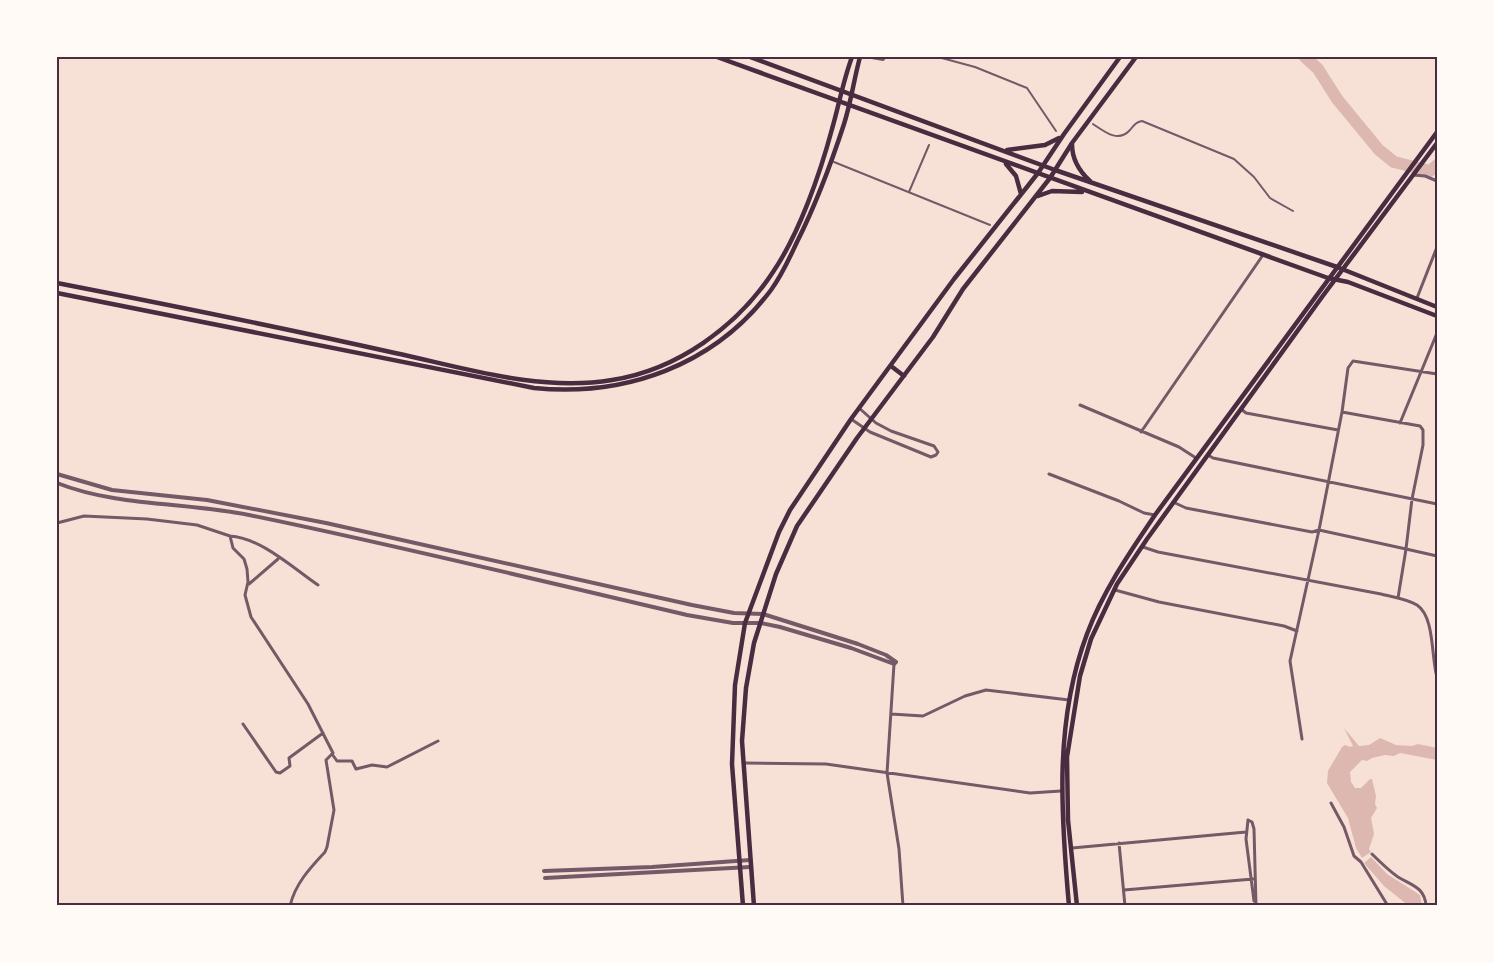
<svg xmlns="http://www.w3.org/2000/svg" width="1494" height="963" viewBox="0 0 1494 963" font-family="'Varela Round',sans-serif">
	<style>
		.water { fill: #dcb8b0 }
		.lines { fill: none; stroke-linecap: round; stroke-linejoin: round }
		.river { stroke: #dcb8b0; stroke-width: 12 }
		.pedestrian { stroke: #755966; stroke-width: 2 }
		.minor { stroke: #755966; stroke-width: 3 }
		.tertiary { stroke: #755966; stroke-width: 4 }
		.secondary { stroke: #4a2c40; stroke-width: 4.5 }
		.primary { stroke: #4a2c40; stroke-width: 4.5 }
		.neatline { fill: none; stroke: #4a2c40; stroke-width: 2 }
	</style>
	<rect width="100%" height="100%" fill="#f7e1d7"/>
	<path class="water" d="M1344,728L1359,746L1369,745L1380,738L1396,745L1412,746L1418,744L1437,748V760L1400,753L1394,756L1385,755L1372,758L1367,761L1362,760L1350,772L1351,782L1355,788H1361L1370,779H1372L1376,796L1375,804L1377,808L1371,818L1374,834L1369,849L1371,852L1362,858L1356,848L1348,818L1327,783L1328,771L1342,747L1345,745L1350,747L1353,746Z
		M1371,857L1387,874L1420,895L1422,906H1409L1384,886L1364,863Z"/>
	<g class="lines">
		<path class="river" d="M1305,57L1318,69L1337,99L1379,150L1394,162L1430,171L1437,165"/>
		<path class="pedestrian" d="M866,57L883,60L886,57
			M938,57L975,67L1027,88L1056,131
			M1093,124C1105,132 1118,143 1130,130C1134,125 1136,122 1142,121L1234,159L1254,177L1270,198L1293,211
			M834,162L990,225
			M909,192L929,145"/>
		<path class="minor" d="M1413,175L1425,176L1437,181
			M1417,298L1437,247
			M1080,405L1179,447L1196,458
			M1241,409L1246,413L1338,430
			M1342,412L1420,426L1423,430V445L1412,499L1406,549L1319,530Z
			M1342,412L1348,368L1353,361L1437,374
			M851,419L870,432L931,457L936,455L938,452L934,446L891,431L876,423L859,408
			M1400,423L1437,333
			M1141,432L1263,255
			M1208,455L1213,458L1437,504
			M1049,474L1119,501L1144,513L1155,515
			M1173,502L1186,508L1312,532L1319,530L1290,661L1302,739
			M57,523L84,516L147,519L197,525L230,536L233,548L244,559L247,569L248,582L245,595L251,617L308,704L333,753L326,760L334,810L327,847L325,852C310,868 295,884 290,906
			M230,536C261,538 293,568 318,585
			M1143,547L1158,552L1381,594C1392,597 1407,599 1417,605C1435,617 1431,658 1437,677
			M249,584L278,559
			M1115,590L1159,602L1284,626L1297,631
			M1398,598L1406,549L1437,556
			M894,664L887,773L899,849L903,906
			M891,714L923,716L965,696L986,690L1069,700
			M243,724L276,772L280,773L290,766L289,758L323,733
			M332,754L337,761H352L356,769L372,765L387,767L438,741
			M744,763L826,764L1030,793L1061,791
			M1331,803L1344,827L1354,856L1361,862L1388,906
			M1248,820L1252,822L1254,829L1256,906
			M1248,820L1246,839L1254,901
			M1119,843L1125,906
			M1072,848L1246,832
			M1372,854C1380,862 1388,870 1398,877C1411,885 1425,887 1426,906
			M1124,890L1253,879"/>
		<path class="tertiary" d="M57,474L112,490L207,500L326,523L692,605L734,613L763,614L858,644L886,655L896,662L894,664L851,648L780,627L761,623H733L687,615C541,581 396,545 249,515C185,502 118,507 57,483
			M544,871L652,867L750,860
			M545,878L750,867"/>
		<path class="secondary" d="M57,283C170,305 283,328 395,353C465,368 539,392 612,380C677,370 737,327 773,272C799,234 820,174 832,129C839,105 843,81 852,57
			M57,293L534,388C625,397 714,366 771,290C782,275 789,259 797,242C816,204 831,164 844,124C851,102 854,79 860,57
			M1069,906C1061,815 1054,721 1087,634C1103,591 1130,552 1155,515L1437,132
			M1077,906L1068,820L1067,757L1080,676L1091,639L1117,584L1147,539L1322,297L1437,143"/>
		<path class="primary" d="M717,57L1328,278L1348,282L1437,316
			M750,57L1055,170L1337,267L1437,307
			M1072,144C1072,159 1079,171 1090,181
			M1007,150L1045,145L1059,138
			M1006,164L1016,176L1021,194
			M1038,196L1052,191L1082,192
			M891,366L904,376
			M743,906L732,764L735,685L745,623L779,532L790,510L851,419L954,279L1038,173L1064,134L1120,57
			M754,906L742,741L746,688L754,643L776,574L797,526L857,438L933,337L963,289L1050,178L1072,143L1136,57"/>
	</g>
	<rect width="1494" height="963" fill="none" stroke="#fffaf5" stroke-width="117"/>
	<rect x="58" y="58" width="1378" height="846" class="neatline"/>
</svg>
